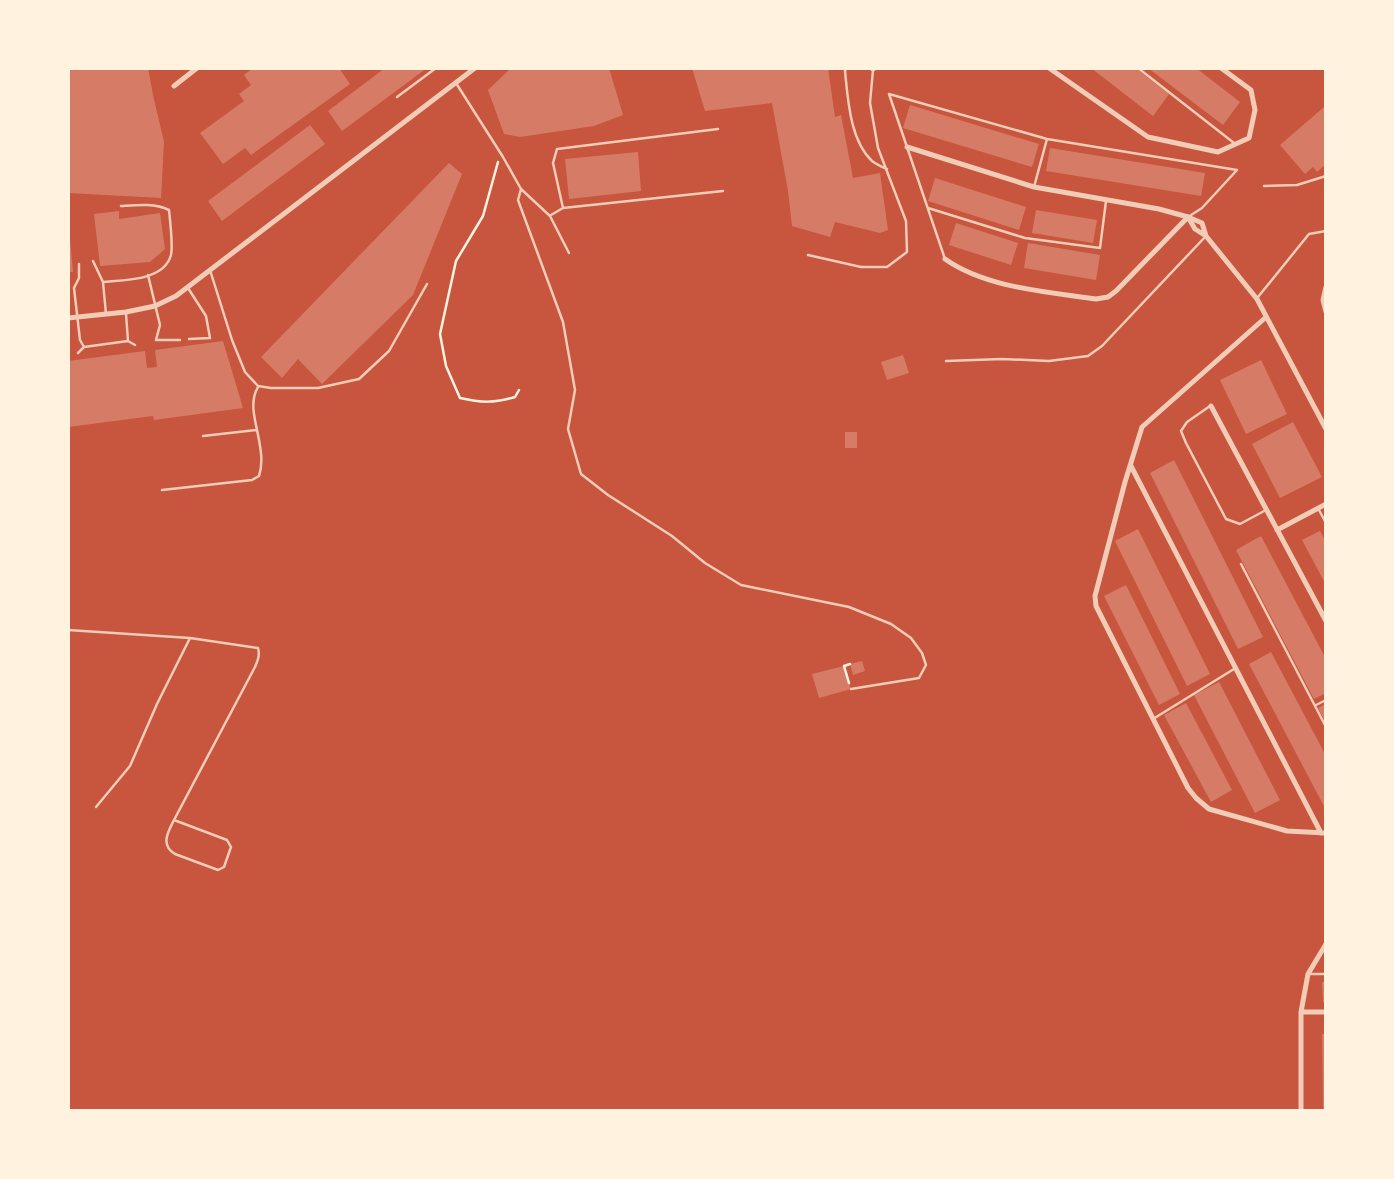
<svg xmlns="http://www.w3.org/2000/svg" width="1394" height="1179" viewBox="0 0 1394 1179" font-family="Poppins,sans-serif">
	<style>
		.building { fill: #d67c66 }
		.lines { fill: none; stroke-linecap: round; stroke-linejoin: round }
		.path { stroke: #fff3e0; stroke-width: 2.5 }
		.service { stroke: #f1ccb7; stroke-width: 2.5 }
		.minor { stroke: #f1ccb7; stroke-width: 5 }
	</style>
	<rect width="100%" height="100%" fill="#c8553d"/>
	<path class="building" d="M68,68H148L153,95L164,142L161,198L68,193Z
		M253,68H339L350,84L251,155L245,148L223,164L200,133L244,101L239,94L251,85L244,75Z
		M385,68H427L342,131L328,111Z
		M511,68H609L623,115L594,126L520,137L504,134L488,90Z
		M692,68H828L835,117L841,115L853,178L880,173L888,230L880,233L835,222L830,237L792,226L788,191L772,103L705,111Z
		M1091,68H1135L1169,94L1153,116Z
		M1148,68H1196L1240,102L1223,125Z
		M910,105L1039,144L1032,167L903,128Z
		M1324,107L1326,110V164L1317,172L1313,167L1305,174L1280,145Z
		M310,125L325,144L222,221L208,201Z
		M1050,148L1205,173L1201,196L1046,171Z
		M638,152L641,191L569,199L565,159Z
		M449,163L462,174L413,295L322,384L298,359L282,378L261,357Z
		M935,178L1026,207L1019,230L928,201Z
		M1036,210L1097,220L1093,243L1032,233Z
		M119,211V219L160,213L165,249L150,262L100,266L94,214Z
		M956,223L1018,243L1011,265L949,245Z
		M68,238H70L73,272H68Z
		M1028,243L1100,255L1096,280L1024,268Z
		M223,341L243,408L154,420L153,416L68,427V361L145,351L147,368L157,367L155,350Z
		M903,355L909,373L887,380L881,362Z
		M1261,360L1287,414L1246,434L1220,380Z
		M1293,422L1322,477L1280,498L1252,444Z
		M845,432H857V448H845Z
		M1174,460L1263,637L1238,649L1150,473Z
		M1138,529L1210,674L1187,686L1115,541Z
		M1320,531L1326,542V585L1302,540Z
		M1261,536L1326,659V693L1314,699L1236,550Z
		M1126,585L1180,694L1159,705L1104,596Z
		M1271,652L1326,756V810L1249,664Z
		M862,661L865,671L853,675L850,664Z
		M844,666L851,689L819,698L812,674Z
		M1219,682L1280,800L1255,813L1194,695Z
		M1186,703L1232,790L1211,802L1164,715Z
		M1326,704V723L1318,708Z
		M1322,982H1326V1002H1323Z
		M1322,1034H1326V1111H1323Z"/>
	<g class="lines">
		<path class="path" d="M498,162L483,216L456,261L440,334L446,366L460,398C482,403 494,403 515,397L519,390
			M849,683L844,666L850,664"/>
		<path class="service" d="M846,68L845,71C848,100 850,140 872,161C876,164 882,167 887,169
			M1138,68L1234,143
			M456,83L503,157L521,189L550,216L569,253
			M397,97L436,68
			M1264,186L1297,185L1326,176
			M1034,187L1047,139
			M521,189L518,200L563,322L575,390L568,429L581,474L608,495L672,536L705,563L741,585L849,607L891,624L911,638L922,653L926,665L919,678L851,689
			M563,208L553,163L557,149L718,129
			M928,208L1025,238L1100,248L1106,201
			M551,215L563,208L723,191
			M808,255L861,267H887L907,252L906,221L878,148L870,103L873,70
			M945,259L889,94L1047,139L1237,170L1202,208L1188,217
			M93,261L103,282L106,314
			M79,264V278L74,288L80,340L84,347
			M210,270L232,340L245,372L258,386L271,388H318L359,379L389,351L427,284
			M148,275L160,325L156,340H180
			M103,282C124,280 164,281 171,255C173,246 170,219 169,210C154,203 137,205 121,206
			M188,288L206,316L210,338L189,339
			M1258,297L1309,234L1326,231
			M126,314L128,341L135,345
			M78,353L84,347L128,341
			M946,361L1002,359L1049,361L1088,356L1102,346L1206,236
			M1210,406L1187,422L1181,431L1186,443L1226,519L1240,524L1266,510
			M203,436L257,430C254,415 250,401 258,387
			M162,490L252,480L259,476C264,461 260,445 257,430
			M1319,510L1326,523
			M1241,564L1326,727
			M68,630L190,638L258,648C260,655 258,660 255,667L174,820C168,832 160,845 175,854L218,870L224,867L231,847L227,840L174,820
			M1316,705L1326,700
			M1153,719L1234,669
			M96,807L130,766L157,704L190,638
			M1308,974H1326"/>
		<path class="minor" d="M873,68V69
			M1049,68L1148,137L1218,152L1249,138L1255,110L1251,90L1221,68
			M174,86L197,68
			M907,147L1034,187L1159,209L1188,217L1202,223L1206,236L1195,229L1188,217
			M1206,236L1257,299L1326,429
			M945,259C986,288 1048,292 1096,299L1108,297L1116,291L1188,217
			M1326,287L1323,300L1326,312
			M68,318L126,312L155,306L176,296L475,68
			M1265,318L1142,427L1125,482L1095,596L1096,606L1188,788L1196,798L1209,809L1287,831L1326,833
			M1211,406L1326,621
			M1131,466L1321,833
			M1277,530L1326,504
			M1301,1012H1326
			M1301,1111V1012L1308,974L1326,944"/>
	</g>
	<rect width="1394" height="1179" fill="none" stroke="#fff3e0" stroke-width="140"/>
</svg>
